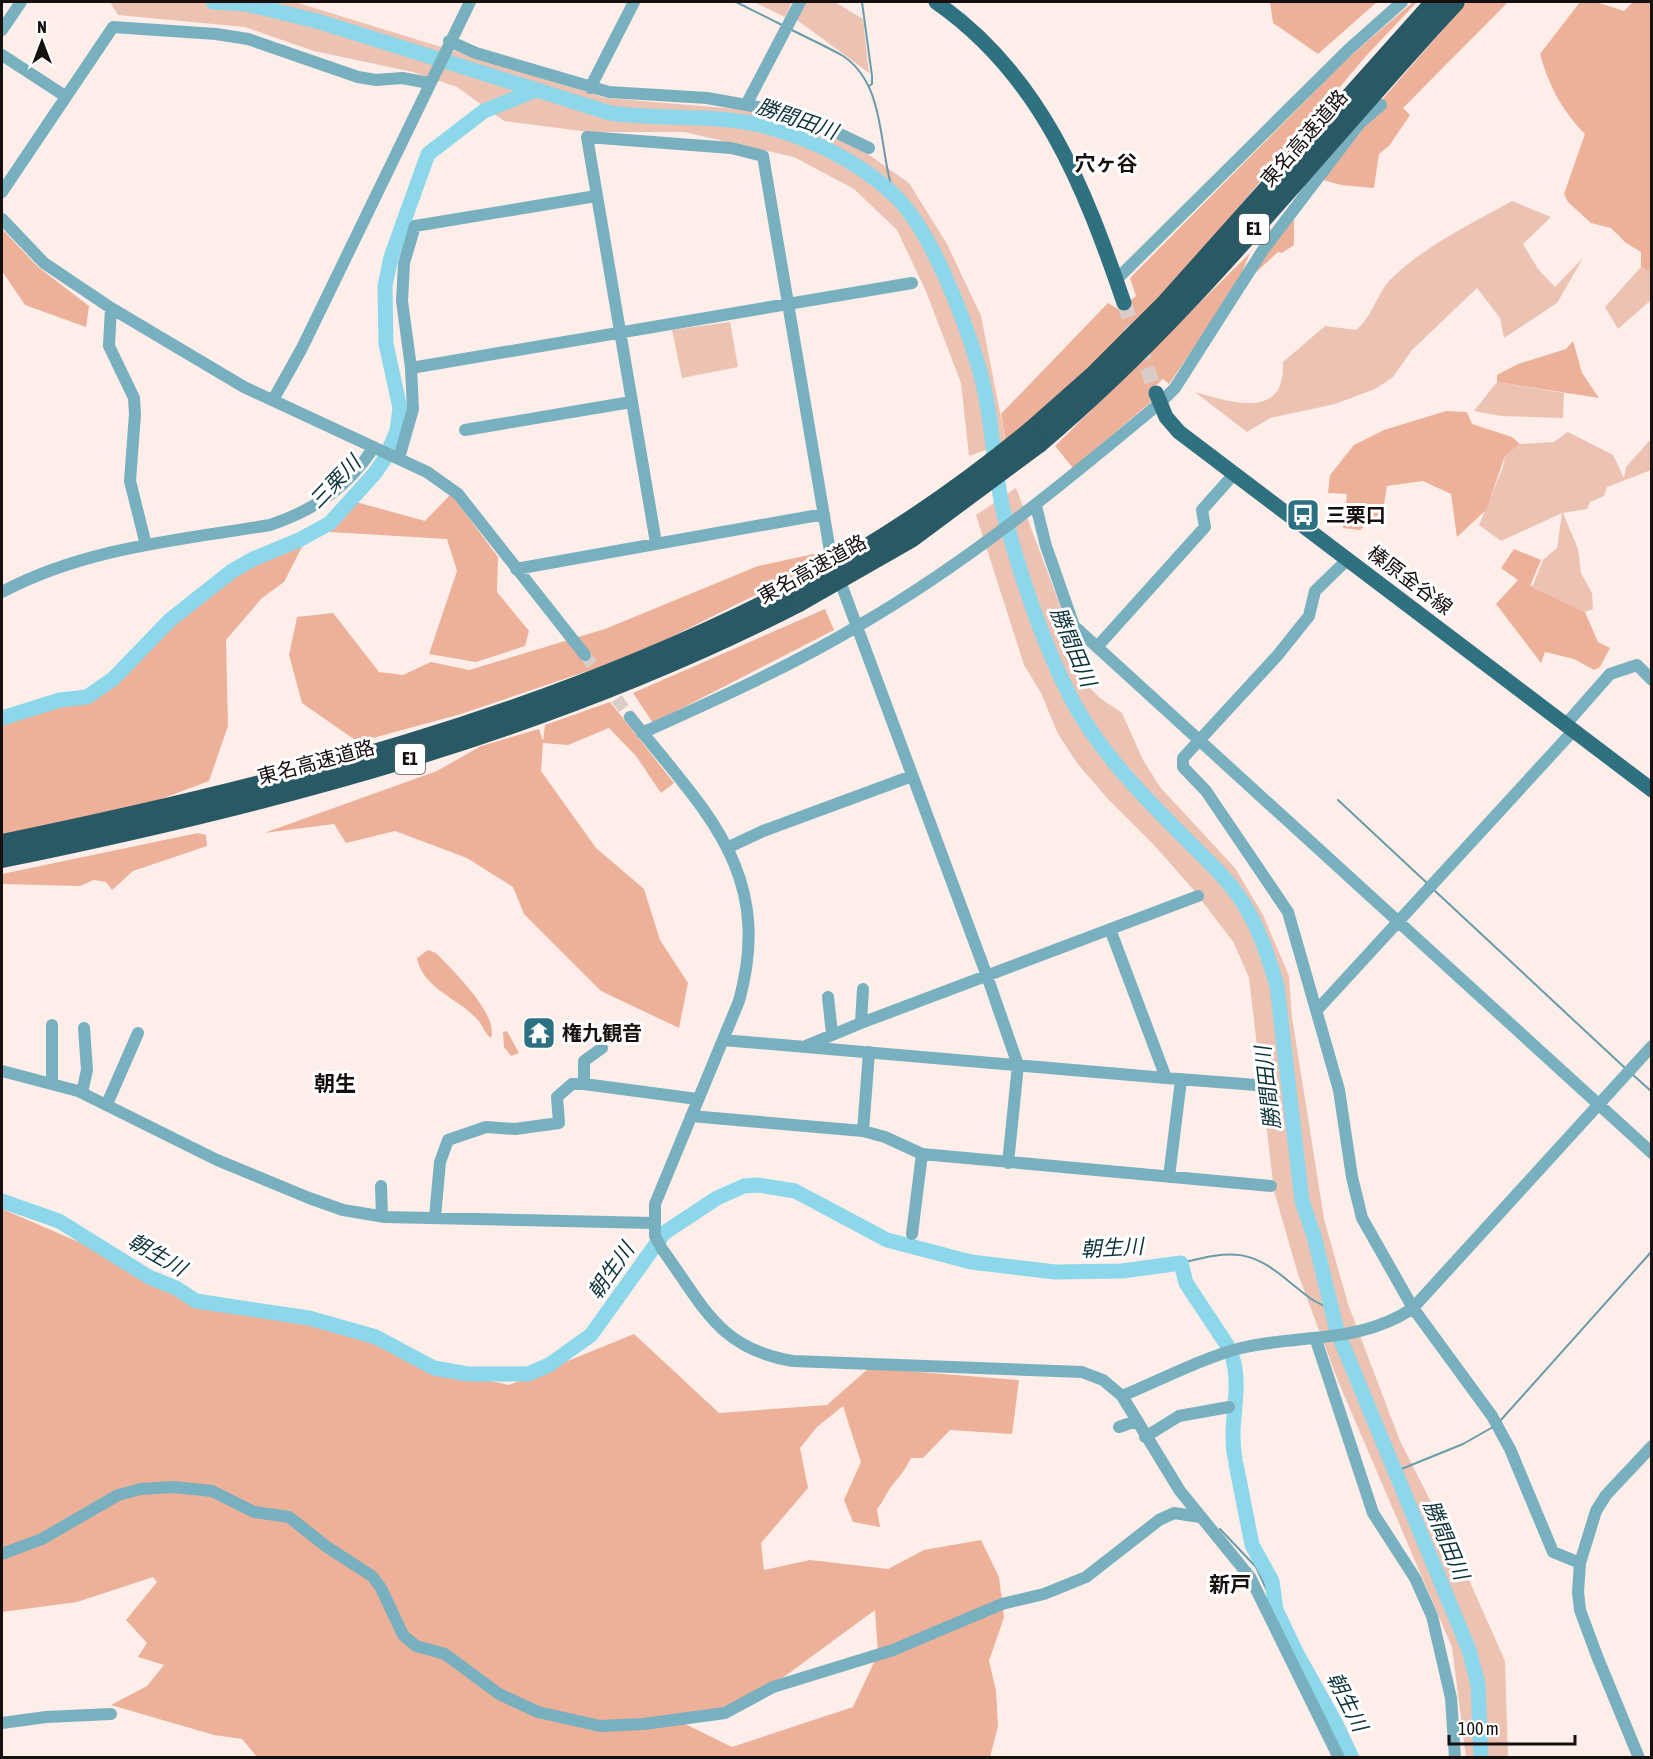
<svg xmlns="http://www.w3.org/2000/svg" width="1653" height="1759" viewBox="0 0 1653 1759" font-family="'Asap Condensed','Noto Sans JP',sans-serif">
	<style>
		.green { fill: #ecc2b3 }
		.forest { fill: #edb099; fill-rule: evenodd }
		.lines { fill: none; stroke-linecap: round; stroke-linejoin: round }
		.stream { stroke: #699ba8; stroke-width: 2 }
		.river { stroke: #8cd7ea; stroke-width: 15 }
		.minor-tunnel { stroke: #dacdc8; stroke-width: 12; stroke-dasharray: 12 6; stroke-linecap: butt }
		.major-tunnel { stroke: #dacdc8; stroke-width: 15; stroke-dasharray: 15 8; stroke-linecap: butt }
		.minor { stroke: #78b0bf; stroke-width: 12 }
		.major { stroke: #2f7181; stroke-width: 15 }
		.highway { stroke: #295965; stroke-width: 18 }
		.highway-bridge { stroke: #295965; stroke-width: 18 }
		.labels { text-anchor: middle; stroke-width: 6; stroke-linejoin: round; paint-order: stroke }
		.shield { fill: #fff; stroke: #5c5856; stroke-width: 1.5 }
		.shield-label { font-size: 18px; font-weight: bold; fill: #16100e }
		.street-label { font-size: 20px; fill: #16100e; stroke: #fff }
		.poi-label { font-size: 20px; font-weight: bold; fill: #16100e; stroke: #fff; text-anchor: start }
		.water-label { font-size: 21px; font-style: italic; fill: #0e333b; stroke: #fff }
		.neighbourhood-label { font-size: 21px; font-weight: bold; fill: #16100e; stroke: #fff }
	</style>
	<rect width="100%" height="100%" fill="#fdeee9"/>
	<path class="green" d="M110,2H295L606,98L772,112L862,150L909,183L947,244L981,316L1006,443L969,456L961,383L925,289L897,230L854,189L794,157L684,132H589L504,121L457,87L413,72L314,51L245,27L118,15Z
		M754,2H792L785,17Z
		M806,2H835L863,19L869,73L797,20Z
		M1512,201L1551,217L1523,244L1538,269L1555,287L1583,258L1557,303L1504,338L1500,318L1477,288L1412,350L1393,377L1375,389L1335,404L1270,418L1247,432L1195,392C1217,398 1269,417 1280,385C1283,378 1283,369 1283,362L1325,326L1356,330C1373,316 1376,295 1390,280C1424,246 1471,224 1512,201Z
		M1641,267L1651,272V300L1618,329L1605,307Z
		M730,322L738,367L682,378L672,330Z
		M1497,382L1564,393L1563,418L1501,416L1474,411Z
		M1568,432L1613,455L1624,478L1626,467L1651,439V470L1607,487L1604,496L1590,502L1587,509L1563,513L1578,549L1581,573L1592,593L1593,609L1585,612L1530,586L1533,585L1543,560L1557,548L1562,513L1501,541L1479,525L1503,467L1505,456L1520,444L1554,442Z
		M1016,488L1075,645L1076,674L1100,698L1122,713L1143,760L1160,787L1235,868L1263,915L1289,976L1292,1017L1324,1219L1348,1304L1400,1441L1458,1555L1505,1661L1508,1757H1466L1452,1647L1338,1381L1298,1274L1274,1191L1249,978L1234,943L1192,888L1154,845L1107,798L1077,763L1058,734L1041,693L1024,665L976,515Z"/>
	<path class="forest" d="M1270,2H1377L1318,54L1273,23Z
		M1413,2H1417L1365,57L1196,258L1103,357L1006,443L1001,414L1108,303L1119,310L1136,296L1130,278L1348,58Z
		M1467,2H1508L1403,108L1410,115L1389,146L1379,154L1374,188L1341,185L1323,180L1366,118Z
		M1580,2H1596L1624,11L1633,2H1651V272L1641,267V252L1625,242L1611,228L1591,223L1568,202L1564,194L1585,134C1563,113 1548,84 1540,54Z
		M1294,220V245L1282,253L1278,252L1251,277L1287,224Z
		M2,229L38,267L89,306L86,327L25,305L2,271Z
		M1250,253L1236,287L1169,384L1163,379L1148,392L1151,402L1073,468L1055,446Z
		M1573,341L1582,373L1599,398L1497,382V375L1518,364L1566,349Z
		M1446,411L1467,412L1472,424L1512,437L1520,444L1505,456L1486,510L1457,537L1451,494L1423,481L1387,486L1383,511L1360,530L1343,528L1347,494L1328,493L1330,475L1354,445L1384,430Z
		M451,494L498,557L497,592L529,631L525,646L476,662L429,654L457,571L447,539L330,532L356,502L425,521Z
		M306,539L284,582L262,598L226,640L228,726L209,781L153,802L2,835V717L107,689L155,635L226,572Z
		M1514,549L1541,560L1530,586L1585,612L1598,642L1610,648L1600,667L1594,670L1574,659L1545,652L1541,663L1496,604L1518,580L1501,568Z
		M827,551L828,559L635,655L461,714L358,742L302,703L289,655L297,617L333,613L379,672L403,675L431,662L469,670L605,629L758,566Z
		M825,609L834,630L653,723L633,693Z
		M610,702L674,783L661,793L636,756L609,728L568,745L543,743L541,771L596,848L644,889L660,940L688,983L679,1028L601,991L524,914L513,887L467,858L395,831L346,843L334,824L264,833L437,771L481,746L539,729L543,741L545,725Z
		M198,833L206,835L207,846L133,871L112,890L106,882L94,880L80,886L2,884V874Z
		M428,950L436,953C452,970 499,1014 491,1038C484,1033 483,1025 477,1019C459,999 422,988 417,958Z
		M507,1031L519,1053L511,1056L504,1047L503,1032Z
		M2,1209L123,1261L149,1277L213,1303L297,1324L359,1330L414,1364L509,1385L634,1334L719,1413L827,1405L869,1368L1019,1380L1012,1434L950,1430L923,1458H911C906,1468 901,1475 894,1483C887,1491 884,1501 877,1509L880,1527L853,1522L844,1500L861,1462L843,1406L817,1427L800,1448L808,1488L761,1543L764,1570L810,1560L888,1569L924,1550L981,1540L999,1577L1004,1617L989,1661L996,1691L998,1726L990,1757H257L242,1739L214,1735L111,1705L147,1686L164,1665L138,1657L147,1643L126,1620L157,1582L153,1577L77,1602L2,1612ZM875,1610L878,1654L853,1707L732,1747L679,1721L754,1699Z"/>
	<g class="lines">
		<path class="stream" d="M736,2L782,25
			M862,2L872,76V84L869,86
			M790,29C807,38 826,46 843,56C887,85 878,151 894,195
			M1338,800L1428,884
			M1434,890L1625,1068
			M1632,1074L1652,1092
			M1181,1263C1233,1250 1250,1248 1292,1284C1305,1294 1315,1304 1331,1308
			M1500,1421L1652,1251
			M1394,1472L1463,1444L1493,1427
			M1220,1529L1256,1567L1276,1610"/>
		<path class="river" d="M213,2L247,4L317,21L610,113C660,120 711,114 760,125C808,137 857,160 893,194C930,227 964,318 978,365C993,413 992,465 1004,514C1021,578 1042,642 1072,700C1098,749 1140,793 1178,831C1199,853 1223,873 1240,898C1258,925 1268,955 1277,986L1302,1201L1314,1236L1337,1331L1469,1650L1478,1684L1481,1758
			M2,718L60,700L87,697L113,679L170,620L232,571L253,559L299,540L330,523L375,473L386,457L397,431L400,408L386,344L385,286L391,257L428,154L484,111L536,90
			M2,1201L59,1221L149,1277L176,1288L196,1301L309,1318L376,1337L434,1368L468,1374H528L549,1365L591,1335L664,1233L717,1198L744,1186L758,1185L795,1191L887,1240L971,1262L1055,1272L1122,1271L1181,1263L1186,1283L1227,1345
			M1233,1359C1242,1392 1228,1425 1235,1458
			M1236,1464L1252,1545L1272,1581L1276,1610L1297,1654L1336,1724L1352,1758"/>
		<path class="minor-tunnel" d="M585,655L630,717"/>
		<path class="major-tunnel" d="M1124,303L1156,393"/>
		<path class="minor" d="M2,30L21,2
			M449,41L476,53L609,92L707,98L780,111L821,125L869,148
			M2,55L65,96
			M590,88L634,2
			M747,103L800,2
			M2,192L113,27L216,34L248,39L358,77L376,80L402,78L429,83
			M2,219L44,263L111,308L244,387L427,472L458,494L585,655
			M1116,280L1349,49L1402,2
			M111,308L109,346L134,398L135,414L130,481L146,545
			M411,368L912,283
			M273,400L302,348L470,2
			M465,430L631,402
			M399,458L413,409L411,368L402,301L404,263L415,226L596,196
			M1036,506L1046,546L1074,626L1652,1153
			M656,543L587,137L731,148L763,156L831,557L987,976L1018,1065L1008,1163
			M1347,560L1315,591L1309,616L1277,656L1183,758V767L1206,791L1288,912L1339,1090L1352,1177L1362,1218L1413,1308L1492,1416L1510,1449L1553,1552L1580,1563
			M516,569L824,514
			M2,592C85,548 178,540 270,525C315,510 348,487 374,447
			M1097,647L1205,527L1202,510L1234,474
			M630,717C704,811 775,871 739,1001L655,1204V1236L662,1249C703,1305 718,1349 793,1361L1082,1372L1103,1380L1122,1396L1180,1491L1250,1577L1339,1758
			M1566,724L1610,674L1637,665L1652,680
			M642,733C715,700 789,667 858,626C967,563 1063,484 1160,403L1175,388L1263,250L1359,124L1381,105
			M729,847L763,831L912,776
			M1110,929L1166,1078L1256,1085
			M828,997L832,1034
			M1318,1009L1574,730
			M861,1023L863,989
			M52,1025V1082
			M723,1040L1166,1078
			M808,1045L861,1023L1198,896
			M2,1071L78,1091L217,1160L309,1198L343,1210L385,1217L653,1223
			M584,1084V1061L602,1048
			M82,1093L87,1070L84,1028
			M107,1104L138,1033
			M691,1116L863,1131L885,1137L922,1154L1271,1186
			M863,1131L869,1052
			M1169,1177L1181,1080
			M381,1186L382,1216
			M435,1217L440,1162L448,1140L486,1127L515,1129L559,1123L557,1097L572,1084H584L697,1099
			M912,1234L922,1154
			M1316,1340L1373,1513L1415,1578L1432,1616L1451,1698L1455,1758
			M1122,1396C1158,1381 1205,1357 1241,1348C1300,1334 1361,1344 1413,1308L1652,1046
			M1119,1427L1136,1421
			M1145,1437L1179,1416L1229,1407
			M2,1554L42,1539L118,1495L141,1489L173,1487L212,1491L254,1512L289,1517L327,1547L372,1576L381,1588L403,1635L416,1646L445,1654L499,1694L538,1712L600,1726L644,1724L725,1713L773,1687L893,1650L1002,1604L1044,1594L1086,1577L1159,1520L1174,1513L1200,1517
			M2,1723L46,1717L111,1714
			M1639,1758L1597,1656L1580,1610L1578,1592L1580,1563L1596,1511L1606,1495L1652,1446"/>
		<path class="major" d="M936,2C1041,75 1084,186 1124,303
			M1156,393L1166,417L1179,432L1652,790"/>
		<path class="highway" d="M1031,430L1092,376L1166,302L1434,2
			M1039,444C1195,313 1318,150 1456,2
			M2,843C274,787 544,718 793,589
			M2,859C276,803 548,732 799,603"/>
		<path class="highway-bridge" d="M793,589C877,545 957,491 1031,430
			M799,603L911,539L1039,444"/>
	</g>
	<defs>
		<g id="bus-square" transform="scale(1.725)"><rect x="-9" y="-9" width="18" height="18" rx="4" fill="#2c7181" stroke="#fff"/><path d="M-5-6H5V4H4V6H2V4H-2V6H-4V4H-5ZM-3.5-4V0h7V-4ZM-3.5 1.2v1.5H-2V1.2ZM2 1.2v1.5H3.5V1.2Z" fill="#fff"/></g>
		<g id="temple-square" transform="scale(1.725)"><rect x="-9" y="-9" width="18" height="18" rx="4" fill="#2c7181" stroke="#fff"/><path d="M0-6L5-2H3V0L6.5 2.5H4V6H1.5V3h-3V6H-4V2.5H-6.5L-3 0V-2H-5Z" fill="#fff"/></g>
	</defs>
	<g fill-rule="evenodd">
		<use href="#bus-square" x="1303" y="515"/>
		<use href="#temple-square" x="539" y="1033"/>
	</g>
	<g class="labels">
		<g class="shield">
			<rect x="1239" y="214" width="30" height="30" rx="4.5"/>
			<rect x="395" y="744" width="30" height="30" rx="4.5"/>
		</g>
		<g class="shield-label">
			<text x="1254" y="235">E1</text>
			<text x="410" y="765">E1</text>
		</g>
		<g class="street-label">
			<text transform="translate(1304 138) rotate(-49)" y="7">東名高速道路</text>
			<text transform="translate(812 569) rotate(-29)" y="7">東名高速道路</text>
			<text transform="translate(1410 580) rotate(37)" y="7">榛原金谷線</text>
			<text transform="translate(316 762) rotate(-15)" y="7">東名高速道路</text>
		</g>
		<g class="poi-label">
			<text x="1326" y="522">三栗口</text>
			<text x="562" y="1040">権九観音</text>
		</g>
		<g class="water-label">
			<text transform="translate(797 119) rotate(19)" y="7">勝間田川</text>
			<text transform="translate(335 482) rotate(-46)" y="7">三栗川</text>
			<text transform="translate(1073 647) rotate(67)" y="7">勝間田川</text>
			<text transform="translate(1268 1088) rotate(-97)" y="7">勝間田川</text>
			<text transform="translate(1112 1248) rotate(-3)" y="7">朝生川</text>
			<text transform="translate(157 1255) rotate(30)" y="7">朝生川</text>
			<text transform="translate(611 1271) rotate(-55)" y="7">朝生川</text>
			<text transform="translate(1446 1540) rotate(67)" y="7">勝間田川</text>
			<text transform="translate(1347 1702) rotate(63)" y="7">朝生川</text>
		</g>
		<g class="neighbourhood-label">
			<text x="1106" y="171">穴ヶ谷</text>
			<text x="335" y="1091">朝生</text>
			<text x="1230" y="1592">新戸</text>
		</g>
	</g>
	<rect width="1653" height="1759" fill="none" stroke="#16100e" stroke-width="6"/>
	<g transform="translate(42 42)" stroke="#ffffff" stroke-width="4.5" paint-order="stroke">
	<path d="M0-4.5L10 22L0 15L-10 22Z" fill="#16100e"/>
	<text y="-9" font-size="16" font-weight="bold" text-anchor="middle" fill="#16100e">N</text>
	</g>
	<path d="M1449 1735v9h126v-9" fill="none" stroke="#16100e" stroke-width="3"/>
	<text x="1458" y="1735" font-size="18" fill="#16100e" stroke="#ffffff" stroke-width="4.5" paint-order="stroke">100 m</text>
</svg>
